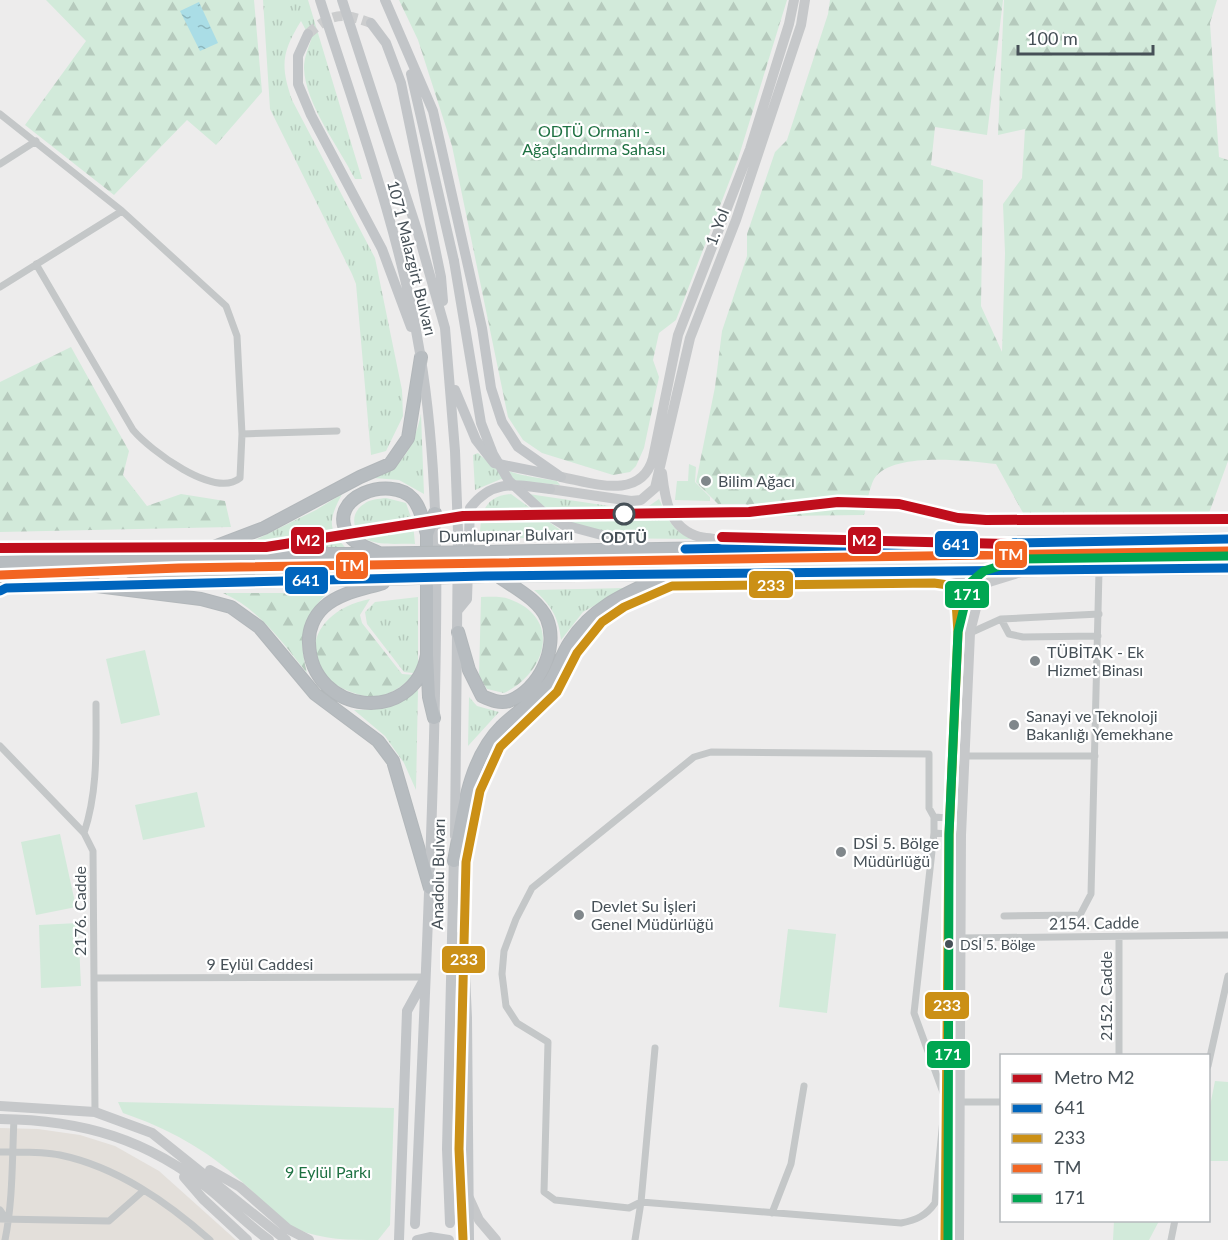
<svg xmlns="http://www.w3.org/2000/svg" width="1228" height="1240" viewBox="0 0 1228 1240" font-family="Lato,sans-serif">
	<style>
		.commercial { fill: #e3dfda }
		.grass { fill: url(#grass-tufts) }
		.forest { fill: url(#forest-firs) }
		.park { fill: #d2eada }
		.water { fill: url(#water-ripples) }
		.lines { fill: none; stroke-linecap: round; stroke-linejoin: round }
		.primary-tunnel { stroke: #cccdce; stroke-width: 10; stroke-dasharray: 10 5; stroke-linecap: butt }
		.highway-casing { stroke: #b2b7ba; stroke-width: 14 }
		.street { stroke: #c4c7c8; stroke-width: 7 }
		.secondary { stroke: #c6c8ca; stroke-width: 10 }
		.primary { stroke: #c2c5c8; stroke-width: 10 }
		.highway { stroke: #b7bcc0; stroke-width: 12 }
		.highway-bridge-casing { stroke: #b2b7ba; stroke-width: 14; stroke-linecap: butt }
		.primary-bridge { stroke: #c2c5c8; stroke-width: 10 }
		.highway-bridge { stroke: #b7bcc0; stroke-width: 12 }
		.bus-1-casing { stroke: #fff; stroke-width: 14 }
		.bus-2-casing { stroke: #fff; stroke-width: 14 }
		.bus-3-casing { stroke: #fff; stroke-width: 14 }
		.bus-4-casing { stroke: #fff; stroke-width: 14 }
		.bus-1 { stroke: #0065bd; stroke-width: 9 }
		.bus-2 { stroke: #cb9016; stroke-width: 9 }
		.bus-3 { stroke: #f26522; stroke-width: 9 }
		.bus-4 { stroke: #00a651; stroke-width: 9 }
		.metro-1-casing { stroke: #fff; stroke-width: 15 }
		.metro-1 { stroke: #bf0e1c; stroke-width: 10 }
		.poi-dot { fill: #80878b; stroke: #fff; stroke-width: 2 }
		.stop-dot { fill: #fff; stroke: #465057; stroke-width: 3 }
		.bus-dot { fill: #465057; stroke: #fff; stroke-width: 2 }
		.labels { text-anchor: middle; stroke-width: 4.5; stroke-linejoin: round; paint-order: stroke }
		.bus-label { font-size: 14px; fill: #465057; stroke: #fff; text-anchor: start }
		.park-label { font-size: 16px; fill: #1e7142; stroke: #fff }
		.street-label { font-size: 16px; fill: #465057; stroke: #fff }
		.poi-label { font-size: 16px; fill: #465057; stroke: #fff; text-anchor: start }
		.stop-label { font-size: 16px; font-weight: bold; fill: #465057; stroke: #fff }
		.line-badge { stroke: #fff; stroke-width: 2 }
		.badge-label { font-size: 16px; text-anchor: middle; font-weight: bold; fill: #fff }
	</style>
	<defs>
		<pattern id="grass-tufts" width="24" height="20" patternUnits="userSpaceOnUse" patternTransform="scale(1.5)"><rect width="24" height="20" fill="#d2eada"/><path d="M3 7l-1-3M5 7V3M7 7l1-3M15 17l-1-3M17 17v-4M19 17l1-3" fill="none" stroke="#b6cabd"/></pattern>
		<pattern id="forest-firs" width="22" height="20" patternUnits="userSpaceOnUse" patternTransform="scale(1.5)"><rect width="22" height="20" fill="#d2eada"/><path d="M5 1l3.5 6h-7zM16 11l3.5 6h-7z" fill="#b6cabd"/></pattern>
		<pattern id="water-ripples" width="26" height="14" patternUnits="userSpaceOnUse" patternTransform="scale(1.5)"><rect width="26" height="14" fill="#aadde6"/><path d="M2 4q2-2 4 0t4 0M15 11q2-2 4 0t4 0" fill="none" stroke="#8cb6bd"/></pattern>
	</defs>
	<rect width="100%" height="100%" fill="#edecec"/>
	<path class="commercial" d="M0,1128L38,1129L80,1135L115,1146L159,1171L236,1240H0Z"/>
	<path class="grass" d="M263,0H308L362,179H355C339,147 305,104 304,68C304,58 308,49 311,40L301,21C282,52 280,65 292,100L375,258L402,390L403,416L386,451L371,455L356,284L352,274L270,109Z
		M421,414L424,494L399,480L374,478C404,467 414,445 421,414Z
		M478,453C498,474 530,476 557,481L560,485L501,479L475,490L473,455Z
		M522,493L636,510L646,508L659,499C669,520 669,527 691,539L596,538L583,534Z
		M342,494C329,519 326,529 348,550L237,549L316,510Z
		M511,494L571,538H480C480,514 484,496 511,494Z
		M386,498L406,503L413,523L415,544C401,543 382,546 368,540C353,534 348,514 364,504C370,499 379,499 386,498Z
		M625,588L583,612L561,640C559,618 551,605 534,590Z
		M418,597V669L413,673L404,672L367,624L365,612L375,602Z
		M418,690L416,790L404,763L385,736L354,710C383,710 394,707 418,690Z
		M469,697L477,706L499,712L468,746Z"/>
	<path class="forest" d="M46,0H254L262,92L216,145L187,120L114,195L25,125L86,41Z
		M399,0H787L738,159L676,320L659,333L653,360L659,377L644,448L636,466L630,472L613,475L542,453L523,440L508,417L452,146L418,40Z
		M830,0H1003L987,135L935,127L931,165L983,180L981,306L1002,352L1005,253L1003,204L1022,178L1025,129L998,135L1004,0H1217L1210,23L1219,157L1228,160V461L1205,524L1146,525L1027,520L996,464C967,461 892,451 874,479C869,489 867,504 864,515L778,516L745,504H718L696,482L715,387L722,331L747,256V234L775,152L787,140L828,14Z
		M71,347L129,451L123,475L147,506L181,494L225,501L231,527L0,532V382Z
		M223,593H327C301,621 298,636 307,673C283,643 259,609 223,593Z
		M481,597C490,597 501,596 509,599C563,618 546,673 504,693L487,689L479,677Z
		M370,599L360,615L362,623L402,674L415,675C405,683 397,691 384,695C375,699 366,697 357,694C292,675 306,611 370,599Z"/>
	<path class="park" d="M689,464L696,467L695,482L710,497V501L675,500L677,481H688Z
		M145,650L160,715L121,724L106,659Z
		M197,792L205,827L143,840L135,805Z
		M60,834L76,907L36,915L21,842Z
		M78,923L81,986L41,988L39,925Z
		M788,929L836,934L827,1013L779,1007Z
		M1215,1081L1228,1082V1161H1209V1111Z
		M118,1102L394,1108L390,1225L378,1240C350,1240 322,1240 297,1229C276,1218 259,1196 241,1181C206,1149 167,1128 123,1113Z
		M1114,1221V1220L1159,1221L1149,1240H1113Z"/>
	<path class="water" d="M199,2L218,43L200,51L180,11Z"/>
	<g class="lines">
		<path class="primary-tunnel" d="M308,34C332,13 341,12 371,23"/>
		<g class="highway-casing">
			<path id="highway" d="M486,552L1228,539
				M198,553L264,528L360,477L390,464L408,438L421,357
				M379,553C369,548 354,544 348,534C325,497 391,474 413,499C421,508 423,522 427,534
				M0,563L179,556L417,553
				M485,576L1228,568
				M383,583C364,589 339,593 324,607C314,616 308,630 309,643C311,715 414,726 427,655
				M130,584L418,578
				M89,585L201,599L231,607L259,627L315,694L378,741L393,761L430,888
				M0,588L95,584
				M458,632L469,670L482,696C491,700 500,704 509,701C539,690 559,648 547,619C539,600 515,588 498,576
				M434,718L429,697L427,655V534L435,513
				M454,861C463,815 467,761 502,726C518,711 536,700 549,683C558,670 561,655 570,642C593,606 627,593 665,576"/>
		</g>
		<path class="street" d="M0,114L122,211L226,306L237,336L242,434L240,478C214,499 150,450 133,430L36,264
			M0,164L36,141
			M0,287L122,211
			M242,434L337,431
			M1001,619L1099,614
			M970,633L1001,619L1009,634L1023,637L1098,636
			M0,746L84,833L93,851L95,1112
			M711,752L929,754V808L934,817V833L914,1013L945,1098L935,1203C926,1216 916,1220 901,1223L641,1202L629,1208L555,1200L544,1192L548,1042L517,1023L506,1006L502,974L504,951L516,919L532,888L694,757Z
			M967,756H1095
			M934,817L962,819
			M84,833C98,791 96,748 96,704
			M934,833L961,835
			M1004,916L1080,915L1091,894L1099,571
			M961,938L1228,935
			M94,978L426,977
			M1119,1056V937
			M1208,1066L1228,976
			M959,1102H1002
			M0,1152C19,1152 41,1151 60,1155C117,1167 167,1202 210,1240
			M0,1210L6,1219
			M772,1213L791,1164L804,1086
			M0,1219L109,1221L143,1191
			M5,1240C13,1201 12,1160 14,1119
			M635,1240L641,1202L655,1048
			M1171,1240L1175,1220"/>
		<path class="secondary" d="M662,473C665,500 669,529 700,537C715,540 727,538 741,546
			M561,477C593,483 641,501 653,458L678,335L750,149L789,24L794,0
			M550,489L631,501L641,500L655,488L690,338L736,220L801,25L805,0
			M952,573L965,578L968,586L970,633L961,835L959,1240
			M972,624L981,588L989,582L1021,572
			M0,1106L95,1112L152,1133L286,1240
			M0,1119C83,1120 148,1139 213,1192C232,1208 249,1226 269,1240
			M210,1170L240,1187L288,1229L309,1240
			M184,1177L203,1199L247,1240
			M469,1198L479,1220L496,1240"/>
		<path class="primary" d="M320,0C357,116 400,232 420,353C441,480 437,610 434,738C430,900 422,1062 415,1224
			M342,0L418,233L445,328L455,451L458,531L455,836
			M385,0L433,111L482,328L491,388L502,422L518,447L561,477
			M371,23L386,43L401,83L441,277L443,301
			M308,34L298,56V84L311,115L382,249L411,327
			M411,74L454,261
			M455,390L476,440L494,463L558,476
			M564,525L643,546
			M458,610L467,599L470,508C493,478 517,485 550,489
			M456,937L465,975L467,1018L469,1240
			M450,1223L447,1149L454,854
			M399,1240L407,1011L424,980
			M417,1240L430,1237L449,1240"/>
		<use href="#highway" class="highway"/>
		<g class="highway-bridge-casing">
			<path id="highway-bridge" d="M417,553L486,552
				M418,578L485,576"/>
		</g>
		<path class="primary-bridge" d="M454,261L481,423L493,454L509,481L544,513L564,525"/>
		<use href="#highway-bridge" class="highway-bridge"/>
		<g class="bus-1-casing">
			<path id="bus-1" d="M685,549L1228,539
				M0,591L6,588L485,576L1228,568"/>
		</g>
		<g class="bus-2-casing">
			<path id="bus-2" d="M463,1239L459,1149L466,862L480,791L500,747L557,692L577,653L602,622L624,607L672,586L934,583L955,586L958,633L949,835L945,1240"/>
		</g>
		<g class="bus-3-casing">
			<path id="bus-3" d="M0,575L179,568L1228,551"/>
		</g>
		<g class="bus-4-casing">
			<path id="bus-4" d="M948,1240L949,834L958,632L970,583L984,571L1022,559L1228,556"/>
		</g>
		<use href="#bus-1" class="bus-1"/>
		<use href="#bus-2" class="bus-2"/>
		<use href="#bus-3" class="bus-3"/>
		<use href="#bus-4" class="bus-4"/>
		<g class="metro-1-casing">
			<path id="metro-1" d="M722,537L1007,544
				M0,548L266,547L463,516L749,512L838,502L899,504L958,518L986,520L1228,519"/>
		</g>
		<use href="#metro-1" class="metro-1"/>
	</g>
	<g class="poi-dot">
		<circle cx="706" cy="481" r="6"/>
		<circle cx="1035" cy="661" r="6"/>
		<circle cx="1014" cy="725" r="6"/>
		<circle cx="841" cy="852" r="6"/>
		<circle cx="579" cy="915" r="6"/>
	</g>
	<circle class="stop-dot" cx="624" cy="514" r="10"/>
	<circle class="bus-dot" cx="949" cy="944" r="5"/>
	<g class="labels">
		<g class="bus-label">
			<text x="960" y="950">DSİ 5. Bölge</text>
		</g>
		<g class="park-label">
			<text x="594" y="137">ODTÜ Ormanı -<tspan x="594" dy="18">Ağaçlandırma Sahası</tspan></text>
			<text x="328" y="1178">9 Eylül Parkı</text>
		</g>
		<g class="street-label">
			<text transform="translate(717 227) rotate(-69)" y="6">1. Yol</text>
			<text transform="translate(412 258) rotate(76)" y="6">1071 Malazgirt Bulvarı</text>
			<text transform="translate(506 535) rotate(-1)" y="6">Dumlupınar Bulvarı</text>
			<text transform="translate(438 874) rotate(-89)" y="6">Anadolu Bulvarı</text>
			<text transform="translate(80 911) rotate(-90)" y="6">2176. Cadde</text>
			<text transform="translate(1094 923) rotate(-1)" y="6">2154. Cadde</text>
			<text x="260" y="970">9 Eylül Caddesi</text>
			<text transform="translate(1106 996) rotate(-90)" y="6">2152. Cadde</text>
		</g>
		<g class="poi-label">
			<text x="718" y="487">Bilim Ağacı</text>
			<text x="1047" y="658">TÜBİTAK - Ek<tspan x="1047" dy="18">Hizmet Binası</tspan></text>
			<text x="1026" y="722">Sanayi ve Teknoloji<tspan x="1026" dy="18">Bakanlığı Yemekhane</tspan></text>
			<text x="853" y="849">DSİ 5. Bölge<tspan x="853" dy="18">Müdürlüğü</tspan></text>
			<text x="591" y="912">Devlet Su İşleri<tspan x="591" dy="18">Genel Müdürlüğü</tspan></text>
		</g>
		<g class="stop-label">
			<text x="624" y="543">ODTÜ</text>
		</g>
	</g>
	<g class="line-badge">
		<rect x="290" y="526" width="35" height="29" rx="6" fill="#bf0e1c"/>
		<rect x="847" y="526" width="35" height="29" rx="6" fill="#bf0e1c"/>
		<rect x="934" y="530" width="45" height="28" rx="6" fill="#0065bd"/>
		<rect x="994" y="540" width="34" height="29" rx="6" fill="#f26522"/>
		<rect x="335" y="551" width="34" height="29" rx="6" fill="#f26522"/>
		<rect x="284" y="566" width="45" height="29" rx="6" fill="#0065bd"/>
		<rect x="748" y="570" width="46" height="29" rx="6" fill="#cb9016"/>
		<rect x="944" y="580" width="46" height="29" rx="6" fill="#00a651"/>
		<rect x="441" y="945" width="45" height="29" rx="6" fill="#cb9016"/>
		<rect x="924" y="991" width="46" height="29" rx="6" fill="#cb9016"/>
		<rect x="926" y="1040" width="45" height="29" rx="6" fill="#00a651"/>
	</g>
	<g class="badge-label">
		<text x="308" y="546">M2</text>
		<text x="864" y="546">M2</text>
		<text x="956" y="550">641</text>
		<text x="1011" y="560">TM</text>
		<text x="352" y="571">TM</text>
		<text x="306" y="586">641</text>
		<text x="771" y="591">233</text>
		<text x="967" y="600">171</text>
		<text x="464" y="965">233</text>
		<text x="947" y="1011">233</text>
		<text x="948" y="1060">171</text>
	</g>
	<rect x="1000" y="1054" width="210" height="168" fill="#ffffff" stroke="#b5b9bc" stroke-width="1.5"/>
	<rect x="1012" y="1074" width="30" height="9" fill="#bf0e1c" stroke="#b5b9bc" stroke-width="1.5"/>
	<text x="1054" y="1084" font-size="18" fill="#465057">Metro M2</text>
	<rect x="1012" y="1104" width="30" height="9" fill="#0065bd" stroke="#b5b9bc" stroke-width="1.5"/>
	<text x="1054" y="1114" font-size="18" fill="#465057">641</text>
	<rect x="1012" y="1134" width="30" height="9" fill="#cb9016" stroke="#b5b9bc" stroke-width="1.5"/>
	<text x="1054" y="1144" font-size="18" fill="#465057">233</text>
	<rect x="1012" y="1164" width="30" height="9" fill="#f26522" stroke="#b5b9bc" stroke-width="1.5"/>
	<text x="1054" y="1174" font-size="18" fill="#465057">TM</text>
	<rect x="1012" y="1194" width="30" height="9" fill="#00a651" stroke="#b5b9bc" stroke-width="1.5"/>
	<text x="1054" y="1204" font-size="18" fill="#465057">171</text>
	<path d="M1018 45v9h135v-9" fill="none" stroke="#465057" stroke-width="3"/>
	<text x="1027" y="45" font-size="18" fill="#465057" stroke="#ffffff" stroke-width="4.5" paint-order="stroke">100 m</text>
</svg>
